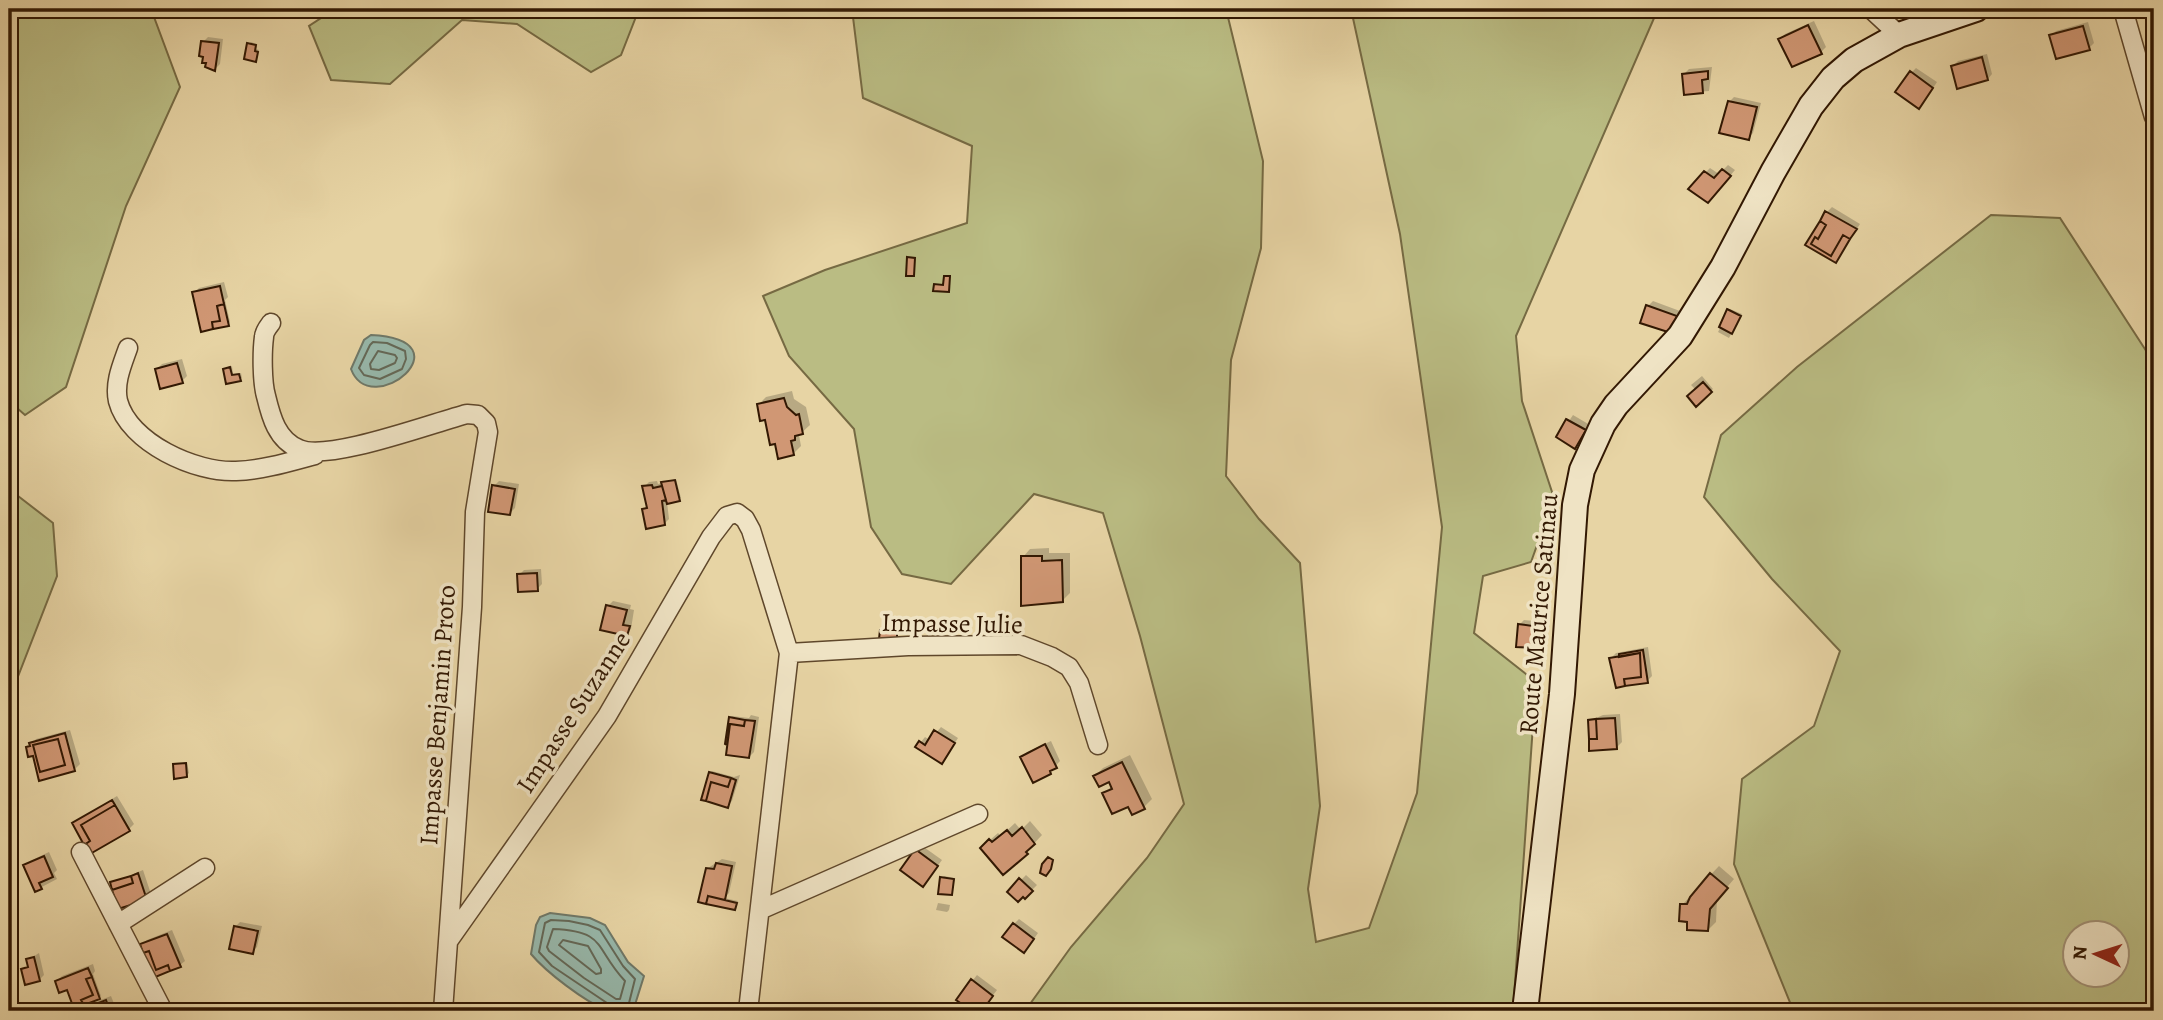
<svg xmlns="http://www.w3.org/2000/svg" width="2163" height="1020" viewBox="0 0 2163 1020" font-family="Alegreya,serif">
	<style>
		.green { fill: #babc83; stroke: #766a43; stroke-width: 2; fill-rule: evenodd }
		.water { fill: #97b8ab; stroke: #6f7868; stroke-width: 2 }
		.shadow { fill: #0003 }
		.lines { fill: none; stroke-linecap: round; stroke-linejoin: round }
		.shore { stroke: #646857; stroke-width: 2 }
		.building { fill: #d09774; stroke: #321803; stroke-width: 2; fill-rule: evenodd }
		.minor-casing { stroke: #5f472b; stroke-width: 21 }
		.secondary-casing { stroke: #321803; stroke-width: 28 }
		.minor { stroke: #efe3c4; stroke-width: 18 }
		.secondary { stroke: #efe3c4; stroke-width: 24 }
		.labels { text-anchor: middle; stroke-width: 7; stroke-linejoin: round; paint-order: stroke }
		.street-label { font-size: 26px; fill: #321803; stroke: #efe3c4 }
	</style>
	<rect width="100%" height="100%" fill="#e7d4a4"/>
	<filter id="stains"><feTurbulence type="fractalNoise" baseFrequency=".00286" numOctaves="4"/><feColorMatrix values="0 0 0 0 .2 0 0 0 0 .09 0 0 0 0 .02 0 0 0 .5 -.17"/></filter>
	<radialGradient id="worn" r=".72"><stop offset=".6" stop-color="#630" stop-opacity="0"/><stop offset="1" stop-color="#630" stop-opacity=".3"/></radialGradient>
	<path class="green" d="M9,9H151L180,87L126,206L66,387L25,415L9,401Z
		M335,9H639L621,55L591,72L517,24L462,20L390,84L331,80L309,26Z
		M852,9H1226L1263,161L1261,248L1231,360L1226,476L1259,519L1300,563L1320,806L1308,889L1316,942L1369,928L1417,793L1442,527L1400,234L1351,9H1658L1516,336L1522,401L1554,498L1531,562L1483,576L1474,633L1536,682L1513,1011H1025L1071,947L1147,858L1184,804L1140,636L1103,513L1034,494L951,584L902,574L871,527L854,429L789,356L763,296L825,270L967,223L972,146L863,98Z
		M1991,215L2060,218L2154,363V1011H1791V1005L1734,864L1742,779L1814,726L1840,651L1772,579L1704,497L1721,435L1797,367ZM2118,932V974H2076V932Z
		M9,489L53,523L57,576L12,692L9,711Z"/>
	<path class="water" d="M371,335C470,340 371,422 351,369L364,340Z
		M550,913L590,918L605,925L628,962L644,976L633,1011C625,1011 613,1013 606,1010C584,1001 546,972 531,954L536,925L540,917Z"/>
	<path class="shadow" d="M1814,21L1826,47L1821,52L1780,39L1785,34Z
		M2088,22L2094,43L2089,48L2051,36L2056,31Z
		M208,37L223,39L220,64L215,69L203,42Z
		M251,42L257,44L256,49L259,50L256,60L249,44Z
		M1987,54L1992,74L1988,79L1953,66L1958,61Z
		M1712,67L1709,91L1685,93L1684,74L1689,69Z
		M1916,68L1937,82L1924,102L1911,73Z
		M1734,97L1761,103L1753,133L1748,138L1729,102Z
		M1728,165L1735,170L1713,196L1705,173L1710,168L1719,174Z
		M1832,207L1860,224L1836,261L1827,212Z
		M948,275H951L948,290L935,285L945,284Z
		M224,282L228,297L225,300L230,322L228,324L194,293L199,288Z
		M1653,301L1680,311L1675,326L1648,306Z
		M1730,309L1742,314L1729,338L1718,332Z
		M182,359L187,376L182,381L157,369L162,364Z
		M232,366L233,374L241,373L242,378L227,382L225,369Z
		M1702,376L1713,389L1696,404V390L1691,385Z
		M792,391L794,399L806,407L810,425L799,435L801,446L793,454L776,442L759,404L766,397Z
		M1573,415L1590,425L1575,446L1558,437Z
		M676,479L681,498L667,502L669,519L664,524L644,510L648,506L644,487L649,482L657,481L658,484Z
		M499,481L519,484L515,508L510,513L494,486Z
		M1049,548V553H1070V593L1062,601L1023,557L1030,549Z
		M541,569L542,584L537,589L519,575L524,570Z
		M613,601L631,605L630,609L634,610L631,629L626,634L608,606Z
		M1524,620L1544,622L1543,641L1538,646L1519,625Z
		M1648,647L1652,676L1647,681L1611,658L1616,653Z
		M1620,714L1622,742L1617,747L1589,721L1603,715Z
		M751,715L759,717L754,752L749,757L730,718L732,716L749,718Z
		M941,727L958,738L946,757L917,747L925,737L930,740Z
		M70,730L80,764L75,769L41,778L34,753L28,748L36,739Z
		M1051,741L1060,761L1050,772L1022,757L1027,752Z
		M1130,755L1152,799L1144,807L1133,813L1129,804L1104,794L1113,785L1110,780L1095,776L1103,768Z
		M187,762L189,773L187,775L174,765Z
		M712,771L734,777L740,775L732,801L727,806L710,773Z
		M117,796L134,824L129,829L74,823Z
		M1030,821L1042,835L1026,852L1003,872L990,840L998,833L1001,836L1015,823L1021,830Z
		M921,845L942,860L928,879L916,850Z
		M49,852L57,870L54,873L57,879L36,890L25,866L30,861Z
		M722,859L736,862L729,893L724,898L738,901L735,908L700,901L708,868Z
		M1719,866L1734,879L1717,899L1716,922L1708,930L1682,905Z
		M143,870L151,894L146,899L112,883Z
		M1026,875L1037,885L1025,897L1009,892Z
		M944,876L955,878L951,893L942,878Z
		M938,903L950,905L949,910L947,912L936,910Z
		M1019,919L1038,933L1029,946L1014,924Z
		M240,922L262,926L257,947L252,952L235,927Z
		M172,930L185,961L180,965L142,945L147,940Z
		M39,953L44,975L39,980L23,970L28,965V960Z
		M93,964L95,971L93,974L101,996L93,1003L111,996L117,1011H83L93,1000L57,981L62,976Z
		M977,975L997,990L981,1011H975L958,999Z
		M478,1002L501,1004V1011H473V1007Z
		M417,1006V1011H393L397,1008Z"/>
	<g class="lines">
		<path class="shore" d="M373,342L387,343L405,351L406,359L402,369L380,379L364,375L359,368L370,345Z
			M378,351L395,355L397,358L395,363L379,370L371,369L370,364Z
			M553,929C607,931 594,948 625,981L620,999H616L584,978L549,951L547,947Z
			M563,940L588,946L601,969V973L596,974L559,945Z
			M610,1011L607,1003L552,966L539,952L545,923L551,920L569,921L588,925L600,930L623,966L635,979L627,1011"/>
	</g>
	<path class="building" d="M1808,25L1822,54L1792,67L1778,39Z
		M2083,26L2090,50L2056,59L2049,35Z
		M201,41L219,43L215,71L205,67L206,63H202L203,57L199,56Z
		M247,43L256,45L255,51L258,52L256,62L244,59Z
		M1982,57L1988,80L1957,89L1951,66Z
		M1708,71V79L1702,80L1703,93L1684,95L1682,74Z
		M1910,71L1933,88L1919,109L1895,92Z
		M1728,101L1757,107L1749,140L1719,133Z
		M1722,169L1731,176L1708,203L1688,189L1704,171L1714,178Z
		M1825,211L1857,229L1850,239L1843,235L1831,256L1811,244L1815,237L1818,239L1826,225L1820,221Z
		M1820,221L1826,225L1818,239L1815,237L1811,244L1831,256L1843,235L1850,239L1836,263L1805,245Z
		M907,257L915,258L914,276H906Z
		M944,276H950L949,292L933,291L934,284L943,285Z
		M220,286L224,304L217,306L220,321L212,322L213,329L201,332L192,292Z
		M224,304L229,326L213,329L212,322L220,321L217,306Z
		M1646,305L1677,316L1671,333L1640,323Z
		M1727,309L1741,316L1732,334L1719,327Z
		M177,363L183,383L160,389L155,369Z
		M230,367L232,375L239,374L241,381L226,384L223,369Z
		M1703,382L1712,392L1696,407L1687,396Z
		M784,398L787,407L796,415L799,414L803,434L795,436V440L791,441L794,455L778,459L775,444L770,445L765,420L760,421L757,404Z
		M1566,419L1586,430L1575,449L1556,437Z
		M675,480L680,501L667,504L661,482Z
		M492,485L515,489L510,515L488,512Z
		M652,485L653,488L662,486L666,500L662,501L665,525L646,529L642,509L647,508L642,486Z
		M1021,556H1042V561L1062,560L1063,602L1021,606Z
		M537,573L538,591L518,592L517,574Z
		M606,605L627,610L623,625L630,626L627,636L600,630Z
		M1518,624L1540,627L1539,648L1516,647Z
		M880,630H897V639H879Z
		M1643,650L1648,683L1625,686L1624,679L1641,677L1640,653L1619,657V654Z
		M1640,653L1641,677L1624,679L1625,686L1616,688L1609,658Z
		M729,717L745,720L744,726L730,724L727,745L725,744Z
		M1615,718L1617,749L1589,751V739H1597L1596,719Z
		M1596,719L1597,739H1589L1588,720Z
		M745,720L755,721L749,758L726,755L730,724L744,726Z
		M934,730L955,743L942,764L915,747L919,741L925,745Z
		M65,733L75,771L39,781L33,756L28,757L26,747L30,746L29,743ZM58,739L65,765L40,772L33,745Z
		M58,739L65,765L40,772L33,745Z
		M1045,744L1057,768L1050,771L1051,774L1033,783L1020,757Z
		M1122,762L1145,809L1132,815L1128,807L1112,814L1102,793L1112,789L1109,782L1099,787L1093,776Z
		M186,763L187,777L174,779L173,764Z
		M709,772L731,778L728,787L711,782L706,801L701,800Z
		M731,778L736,780L728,808L706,801L711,782L728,787Z
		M112,800L115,805L81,825L90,841L84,845L72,823Z
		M115,805L130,831L90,854L84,845L90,841L81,825Z
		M1022,827L1035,844L1026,852L1028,854L1003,875L980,848L989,839L992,842L1007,830L1012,836Z
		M915,849L938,866L923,887L900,870Z
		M44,856L53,877L39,883L42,889L35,892L23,865Z
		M1048,857L1053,860L1051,869L1046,876L1040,873L1042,864Z
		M716,863L732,866L725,900L708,896L706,904L698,902L706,868L714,869Z
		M138,873L147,900L118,909L112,890L133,883L131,876Z
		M1710,873L1728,888L1710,909L1708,931L1687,930V922L1679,921L1680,904H1687L1690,897Z
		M131,876L133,883L112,890L110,882Z
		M940,877L954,879L952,895L938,894Z
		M1019,878L1033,891L1025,899L1023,897L1018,902L1007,892Z
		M708,896L737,903L735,910L706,904Z
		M1013,923L1034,939L1024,953L1002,937Z
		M234,926L258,931L253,954L229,949Z
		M167,934L181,967L170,971L168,965L156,970L149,951L143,953L140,944Z
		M149,951L156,970L168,965L170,971L153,978L143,953Z
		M34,957L40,981L25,985L21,969L28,967L26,959Z
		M88,968L92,977L86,979L93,995L81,1000L84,1005L74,1009L67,990L59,993L55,981Z
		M92,977L100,999L84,1005L81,1000L93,995L86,979Z
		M971,979L993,996L982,1011H972L956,1000Z
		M106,1000L110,1011H81V1010Z"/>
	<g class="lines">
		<g class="minor-casing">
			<path id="minor" d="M1871,9L1899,35
				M2123,9L2154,117
				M271,323C268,327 264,332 264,337C262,352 262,382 266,396C271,417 277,440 299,449C328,462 432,423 467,414L478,415L486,423L488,432L475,512L472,607L443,1011
				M128,348C122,365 114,383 118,401C129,443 196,473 236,471C263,470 289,462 315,455
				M789,653L908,646L1021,645L1052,657L1069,667L1079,683L1098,745
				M81,852L163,1011
				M760,910L978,814
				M118,924L205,868
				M449,940L607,716L711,537L727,516L737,513L745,519L751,530L789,653L748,1011"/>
		</g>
		<g class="secondary-casing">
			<path id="secondary" d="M1525,1011L1562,694L1575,505L1582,470L1603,424L1616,405L1680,336L1723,267L1773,172L1811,106L1833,78L1854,60L1899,35L1976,9"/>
		</g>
		<use href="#minor" class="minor"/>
		<use href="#secondary" class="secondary"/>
	</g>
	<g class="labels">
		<g class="street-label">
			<text transform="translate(1538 614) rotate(-85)" y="9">Route Maurice Satinau</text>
			<text transform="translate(952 623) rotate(1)" y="9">Impasse Julie</text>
			<text transform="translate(573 712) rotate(-57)" y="9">Impasse Suzanne</text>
			<text transform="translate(437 715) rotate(-86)" y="9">Impasse Benjamin Proto</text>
		</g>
	</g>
	<rect width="2163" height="1020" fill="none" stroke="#e7d4a4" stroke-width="35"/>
	<rect x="10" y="10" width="2142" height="999" fill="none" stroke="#321803" stroke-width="3.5"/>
	<rect x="18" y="18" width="2128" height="985" fill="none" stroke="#321803" stroke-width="2"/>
	<g transform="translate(2096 954) rotate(274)"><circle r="33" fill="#efe3c4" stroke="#a39277" stroke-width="2"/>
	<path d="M0-5L12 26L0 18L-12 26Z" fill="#8f2418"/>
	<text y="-10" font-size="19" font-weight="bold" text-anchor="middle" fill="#321803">N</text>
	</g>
	<rect width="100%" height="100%" filter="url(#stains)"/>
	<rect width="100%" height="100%" fill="url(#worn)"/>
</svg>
